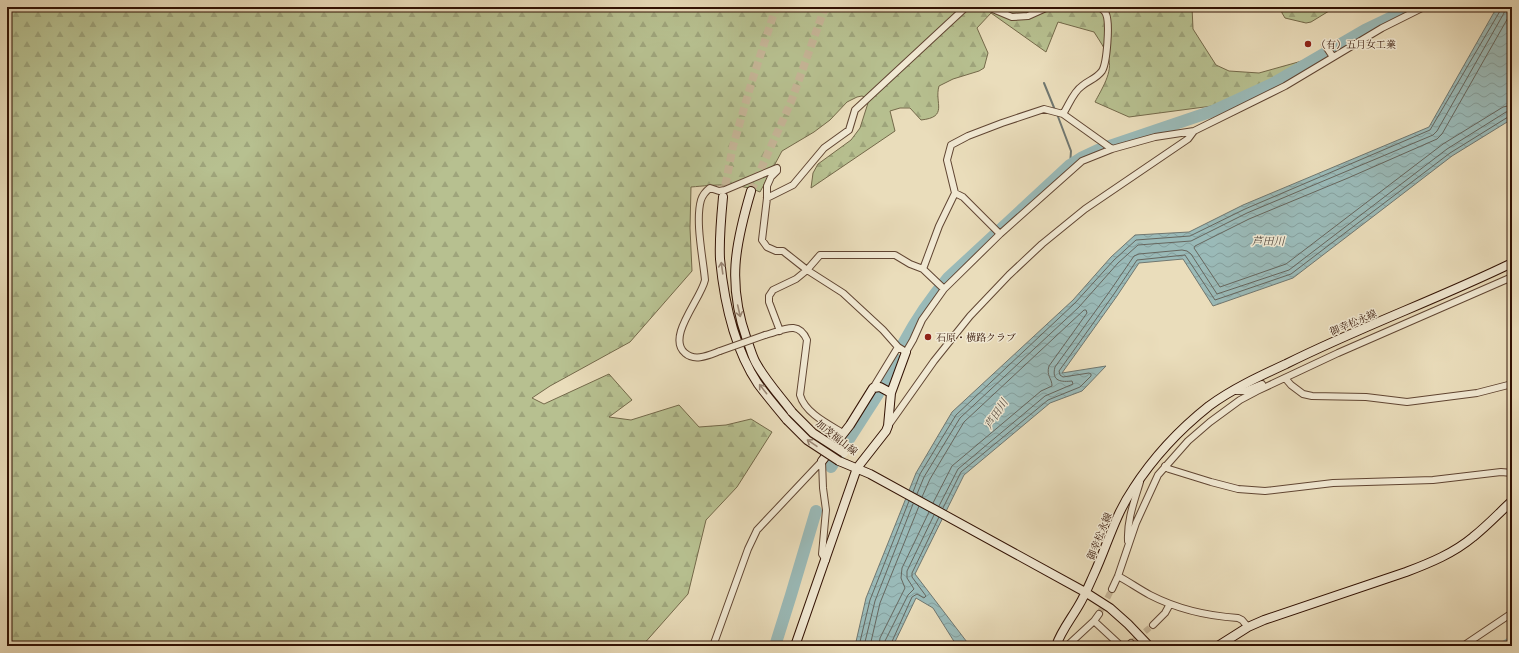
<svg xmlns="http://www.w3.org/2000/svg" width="1519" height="653" viewBox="0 0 1519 653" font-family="'Libre Caslon Text','Noto Serif JP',serif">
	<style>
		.forest { fill: url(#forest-firs); stroke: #74694a }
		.water { fill: url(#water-waves); stroke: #707770 }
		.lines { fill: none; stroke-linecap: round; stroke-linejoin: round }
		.shore { stroke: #66665e; stroke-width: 1 }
		.stream { stroke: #707770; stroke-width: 2 }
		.river { stroke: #9abab8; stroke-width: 12 }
		.street-tunnel { stroke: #c5b496; stroke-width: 6; stroke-dasharray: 6 3; stroke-linecap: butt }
		.secondary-tunnel { stroke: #c5b496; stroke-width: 8; stroke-dasharray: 8 4; stroke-linecap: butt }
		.street-casing { stroke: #604532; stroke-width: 8 }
		.secondary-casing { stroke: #321204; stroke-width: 10 }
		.street { stroke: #f1e9d3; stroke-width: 6 }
		.secondary { stroke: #f1e9d3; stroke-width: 8 }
		.street-bridge-casing { stroke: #604532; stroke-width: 8; stroke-linecap: butt }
		.secondary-bridge-casing { stroke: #321204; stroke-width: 10; stroke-linecap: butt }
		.street-bridge { stroke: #f1e9d3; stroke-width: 6 }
		.secondary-bridge { stroke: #f1e9d3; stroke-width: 8 }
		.oneway { stroke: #9b8876 }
		.poi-dot { fill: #8f2418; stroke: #f1e9d3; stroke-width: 1.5 }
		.labels { text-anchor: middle; stroke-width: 3; stroke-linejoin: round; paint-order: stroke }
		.poi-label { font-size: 10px; fill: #321204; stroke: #f1e9d3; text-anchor: start }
		.street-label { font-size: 10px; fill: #321204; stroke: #f1e9d3 }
		.water-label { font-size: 11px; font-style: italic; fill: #564d43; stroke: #f1e9d3 }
	</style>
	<defs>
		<pattern id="forest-firs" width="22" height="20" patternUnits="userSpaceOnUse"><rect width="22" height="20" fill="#b7c090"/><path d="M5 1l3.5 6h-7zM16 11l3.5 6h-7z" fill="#9ea47b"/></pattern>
		<pattern id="water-waves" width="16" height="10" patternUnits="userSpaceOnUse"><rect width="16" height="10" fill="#9abab8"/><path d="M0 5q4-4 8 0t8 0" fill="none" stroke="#859f9d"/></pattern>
	</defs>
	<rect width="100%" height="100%" fill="#eaddbb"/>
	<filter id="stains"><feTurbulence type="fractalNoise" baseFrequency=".005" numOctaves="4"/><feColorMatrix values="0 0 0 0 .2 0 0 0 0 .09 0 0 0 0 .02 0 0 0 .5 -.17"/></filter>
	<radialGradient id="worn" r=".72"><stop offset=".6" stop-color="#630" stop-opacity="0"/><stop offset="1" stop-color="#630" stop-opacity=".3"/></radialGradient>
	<path class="forest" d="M7,7H1192L1193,29L1216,65L1229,71L1259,73L1309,59L1313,67L1212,106L1129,117L1095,102C1101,90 1114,71 1108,57C1105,48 1099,40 1094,32L1058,22L1046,52L991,13L977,28L988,53L984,68L979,71L953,79L939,86C934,103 949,117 921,120L910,108H900L890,111L895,131L811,188L813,173L818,164L851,140L860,128L868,103L867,98L862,96L857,97L847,102L830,120L814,132L782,151L760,192C737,182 715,185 691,187L690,228L692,271L630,342L550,386L532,398L544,404L609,374L632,400L609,417L631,420L679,405L699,427L726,425L751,419L772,432L737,487L706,520L688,594L642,646H7Z
		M1281,7H1342L1329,11L1311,22L1306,23L1285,18L1282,13Z"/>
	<path class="water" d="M1497,7H1512V119L1452,156L1293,278L1213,306L1183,259L1139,263L1117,296L1062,373L1106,366L1082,391L1050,403L964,475L915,574L970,646H955V643L933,608L916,598L893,646H855L866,598L916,473L952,412L1073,300L1111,257L1135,235L1189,232L1243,205L1429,127Z"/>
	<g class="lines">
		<path class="shore" d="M1511,7L1509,16L1442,134L1437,139L1348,178L1249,219L1195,246L1194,248L1220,287L1286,264L1443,144L1503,107L1512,105
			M913,492L920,474L956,415L1075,303L1114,260L1136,240L1190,236L1245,209L1430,130L1500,11V7
			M917,494L924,477L960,418L1079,307L1118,263L1138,245L1191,241L1247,213L1433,135L1437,131L1504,13L1505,7
			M922,497L930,479L964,422L1084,310H1086L1087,313L1049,366C1046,376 1052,378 1052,386L1041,391L952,466L933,503
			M939,506L958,469L1045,396L1073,384L1072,381C1062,382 1051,382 1055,367L1110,291L1134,256L1139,254L1182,250L1187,251L1191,254L1217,294L1289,270L1447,149L1506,112L1512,111
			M943,508L961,472L1048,400L1080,387L1091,376V374L1089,373L1063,377L1060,375L1059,371L1114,294L1137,260L1185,255L1215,300L1291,274L1450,153L1508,117L1512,116
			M859,646L870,600L909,501
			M864,646L875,601L913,504
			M870,646L880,603L919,506
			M879,646L880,638L905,588L901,578L902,568L929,512
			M885,646V641L908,595L914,589L907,578V571L934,515
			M890,646L912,597L917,594L924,598L926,596L912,577V573L939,517"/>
		<path class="stream" d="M1044,83L1055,110
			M1057,114L1071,151L1070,165"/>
		<path class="river" d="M903,344C916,320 930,299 948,278L1070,165L1081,158L1098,150L1213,111L1272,84L1365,30L1413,7
			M884,383L895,359
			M831,467L878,394
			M775,646L791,595L816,511
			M1506,646L1512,642"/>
		<path class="street-tunnel" d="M1099,614L1112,589
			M1131,643L1153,625"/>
		<path class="secondary-tunnel" d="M751,191L791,102L825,7
			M723,197L733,146L752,81L776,7"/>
		<g class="street-casing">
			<path id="street" d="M988,7L1012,17L1028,16L1048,7
				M1325,45L1333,57
				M1063,114C1069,105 1073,92 1082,86C1089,80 1096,79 1102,71C1107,63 1110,23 1106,14C1105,11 1102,9 1099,7
				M955,193L963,197L1000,234
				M767,198L793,185L824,148L849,130L855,110L966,7
				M923,269L939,226L955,193L947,160L951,145L968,136L1002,123L1044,109L1063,114L1112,149
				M944,289L923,269L910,264L895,255H820L807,270L843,293L883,330L898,347L906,352L913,340L922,320L944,289L1000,234L1082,161L1112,149L1155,137L1194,131
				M765,335C782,331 798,319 807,340L800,395C805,413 828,424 843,433
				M720,351C709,355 695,362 685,353C666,337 701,299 705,280C703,258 695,221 701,200C703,194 706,191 710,188L719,191L725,190L777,168V171L771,177L767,186V198L762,240L767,247L776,251H783L807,270L796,279L773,290L769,296V302L780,331
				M1285,378L1291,385L1303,394L1312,396L1366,397L1407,402L1477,393L1512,384
				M873,388L898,347
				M1233,391H1245L1262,384
				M888,426L934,361L970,316L1009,275L1042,244L1085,209L1188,139L1194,131L1285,86L1382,28L1424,7
				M822,461L823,488L826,510L822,554L826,560
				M1165,466L1169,469L1211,482L1238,489L1265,491L1333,483L1433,480L1501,472L1512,473
				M1128,541C1127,520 1134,502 1140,482
				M1118,576C1129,582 1139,589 1150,595C1177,609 1208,616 1238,618L1242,620L1248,627
				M1112,589L1118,576L1136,523L1158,475L1188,441L1210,422L1240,400L1257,391L1338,353L1512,277
				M1094,621L1121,646
				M1153,625L1165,613L1170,604
				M713,646L748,549L757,530L822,461
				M1067,646L1094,621L1099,614
				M1128,646L1131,643
				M1463,646L1512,613"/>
		</g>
		<g class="secondary-casing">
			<path id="secondary" d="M751,191C735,245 727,284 747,340C750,347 752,356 756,363C766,381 780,396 792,412
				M723,197C721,218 719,238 720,259C724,301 734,348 758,384C767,396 777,408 787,420
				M822,461L850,425L873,388L880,387L891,393
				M839,461L870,474L1085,592L1110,608L1128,624L1149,646
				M795,646L857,468L886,431L888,426L891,393L906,352
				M1056,646C1061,631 1071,619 1079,605C1085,595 1089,585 1094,574C1107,546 1115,515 1133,489C1153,458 1180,429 1209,406C1232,389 1260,376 1286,364C1360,327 1438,299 1512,263
				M1218,646L1248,627L1264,620L1406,572C1430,563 1454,553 1473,537C1487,526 1499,513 1512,501"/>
		</g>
		<use href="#street" class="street"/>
		<use href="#secondary" class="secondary"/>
		<g class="street-bridge-casing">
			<path id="street-bridge" d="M720,351L765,335"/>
		</g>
		<g class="secondary-bridge-casing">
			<path id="secondary-bridge" d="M792,412L813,433L844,453
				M787,420L807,440L839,461"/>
		</g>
		<use href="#street-bridge" class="street-bridge"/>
		<use href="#secondary-bridge" class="secondary-bridge"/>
	</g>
	<defs><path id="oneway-shaft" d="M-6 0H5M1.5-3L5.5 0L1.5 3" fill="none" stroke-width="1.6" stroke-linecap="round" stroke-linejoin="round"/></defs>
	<g class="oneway">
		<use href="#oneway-shaft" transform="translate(722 268) rotate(-98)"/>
		<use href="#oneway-shaft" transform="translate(739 311) rotate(77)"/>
		<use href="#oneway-shaft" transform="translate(763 389) rotate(-128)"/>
		<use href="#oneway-shaft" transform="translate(812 443) rotate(-146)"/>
	</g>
	<g class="poi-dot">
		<circle cx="1308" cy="44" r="4"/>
		<circle cx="928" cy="337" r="4"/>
	</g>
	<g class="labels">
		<g class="poi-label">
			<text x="1316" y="48">（有）五月女工業</text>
			<text x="936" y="341">石原・横路クラブ</text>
		</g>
		<g class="street-label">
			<text transform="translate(1353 322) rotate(-23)" y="4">御幸松永線</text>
			<text transform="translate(837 437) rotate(39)" y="4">加茂福山線</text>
			<text transform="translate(1099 536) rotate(-68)" y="4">御幸松永線</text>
		</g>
		<g class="water-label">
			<text x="1268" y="245">芦田川</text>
			<text transform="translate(996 414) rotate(-57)" y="4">芦田川</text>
		</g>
	</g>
	<rect width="1519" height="653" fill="none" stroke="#eaddbb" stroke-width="24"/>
	<rect x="8" y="8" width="1503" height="637" fill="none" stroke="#321204" stroke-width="2"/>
	<rect x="12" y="12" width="1495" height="629" fill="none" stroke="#321204"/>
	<rect width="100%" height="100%" filter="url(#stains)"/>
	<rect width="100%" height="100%" fill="url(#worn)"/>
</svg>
